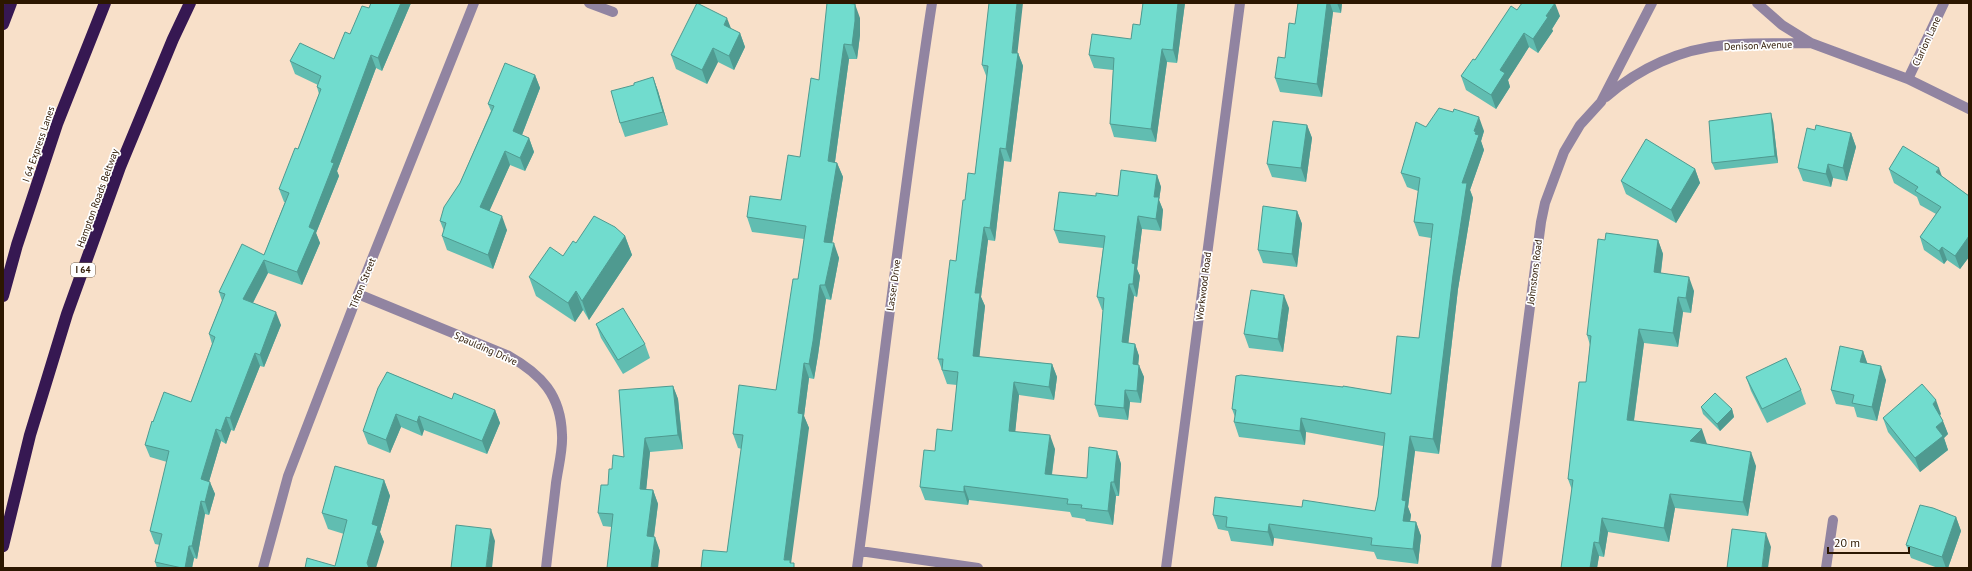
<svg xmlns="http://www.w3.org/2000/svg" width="1972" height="571" viewBox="0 0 1972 571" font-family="'PT Sans',sans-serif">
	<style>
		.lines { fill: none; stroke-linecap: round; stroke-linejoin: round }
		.minor { stroke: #9184a1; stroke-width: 10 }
		.highway { stroke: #361852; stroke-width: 12 }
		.wall { fill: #61bdb1 }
		.shaded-wall { fill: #4f9a90 }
		.building { fill: #71dcce; stroke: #4f9a90 }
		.labels { text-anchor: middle; stroke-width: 3.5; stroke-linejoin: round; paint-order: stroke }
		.shield { fill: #fff; stroke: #6b5d4c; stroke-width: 1 }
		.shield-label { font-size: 9px; font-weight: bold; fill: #2c1700 }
		.street-label { font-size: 10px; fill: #2c1700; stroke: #fff }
	</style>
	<rect width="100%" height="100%" fill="#f8e0c9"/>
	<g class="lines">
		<path class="minor" d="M589,3L613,12
			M1757,3L1782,25L1811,43L1908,79L1969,109
			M1908,79L1944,3
			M1606,97C1639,68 1681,49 1725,45C1753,42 1782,44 1811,43
			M358,294L509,356C541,374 561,395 562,435C563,450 558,468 556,483C553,511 549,540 546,568
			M860,551L978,568
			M263,568L288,476L358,294L474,3
			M857,568C882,380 903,191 932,3
			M1166,568L1240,3
			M1496,568L1541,222L1545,203L1564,152L1580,125L1601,102L1652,3
			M1826,568L1833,520"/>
		<path class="highway" d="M3,24L11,3
			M3,296L17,245L57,124L105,3
			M3,546L30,435L67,314L120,167L173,39L190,3"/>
	</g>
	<path class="wall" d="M371,3H411L382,71L376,68L337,171L339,176L316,233L320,243L302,285L268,273L253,303L281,325L264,367L260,366L234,431L231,430L226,444L221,441L209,481L215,494L209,515L205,514L197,559L194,558L192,568H157L155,562L160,545L155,544L150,531L167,462L150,457L145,445L153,422L191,402L212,344L209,334L222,301L219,292L264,255L285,202H284L279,189L298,149L319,94L317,87L318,85L295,74L290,61L334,59L350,34L369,8Z
		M1143,3H1185L1177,63L1167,62L1156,142L1114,137L1110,124L1113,70L1094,68L1089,55L1131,39L1140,25Z
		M1298,3H1342L1341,13L1333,12L1322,97L1280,92L1275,78L1285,58L1295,24Z
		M1517,10L1560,16L1552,29L1553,31L1538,53L1529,47L1508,80L1510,87L1496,109L1466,90L1461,76Z
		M860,18V35L857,59H849L835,162L837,163L843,177L832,243L839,258L831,300L826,299L818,355L814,379L809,378L804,416L809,428L727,552L742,449L738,448L733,434L776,390L798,279L804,239L752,232L747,217L781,200L800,157L819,80Z
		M732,29L740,33L745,47L734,70L718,62L707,84L676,69L671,55Z
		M1018,53L1023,66L1011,162L1004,161L995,241L988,240L981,297L985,306L979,357L1052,364L1057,377L1054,400L1019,395L1015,432L1055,449L1052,475L1087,478L1117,451L1121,464L1119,496H1116L1113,525L1086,521L1085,519L1072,517L1070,512L969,500L968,505L925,500L920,487L935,451L952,431L957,385L947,384L938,359L956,261L965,200L975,174L987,78L982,65Z
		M535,75L540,88L522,135L529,138L534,152L525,171L510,165L489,211L507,230L493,269L447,250L442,236L444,231L440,221L460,183L491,111L488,104Z
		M653,77L658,91L668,125L625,137L620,123L634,85Z
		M1773,121L1778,163L1715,170L1712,163Z
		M1307,125L1312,138L1306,182L1272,177L1267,164Z
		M1426,127L1484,131L1481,141L1484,150L1470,190L1473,198L1458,289L1439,454L1415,451L1408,507L1411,515L1410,521L1416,522L1421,536L1418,564L1377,559L1374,552L1274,538L1273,546L1231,541L1228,531L1218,529L1213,515L1302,507L1375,511L1378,497L1383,446L1306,432L1305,445L1239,437L1234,422L1235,417L1232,409L1391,394L1419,338L1431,238L1419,236L1414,222L1418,191L1407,187L1401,173Z
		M1815,130L1851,133L1856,147L1847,181L1833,178L1831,187L1803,181L1798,168Z
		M1695,169L1700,183L1676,223L1626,194L1621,181Z
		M1889,169L1942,176L1969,196V257L1960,269L1947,260L1944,264L1924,250L1920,237L1936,214L1920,205L1917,197L1894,183Z
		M1157,175L1161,187L1159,200L1163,210L1161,231L1142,229L1137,269L1140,276L1137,297L1134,296L1128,343L1135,344L1139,356L1138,365L1144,377L1141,403L1130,402L1128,420L1099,417L1095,405L1103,310H1102L1097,297L1103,248L1059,243L1054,230L1096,196H1118Z
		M1297,211L1302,224L1297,267L1263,263L1258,250Z
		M625,236L632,255L589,320L583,310L575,322L536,296L529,277L563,256L576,243Z
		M1605,240H1658L1663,254L1661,273L1694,291L1691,313L1683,312L1678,347L1644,343L1634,421L1707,444L1756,466L1748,516L1675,508L1669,542L1608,532L1604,557L1599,556L1597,568H1561L1572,490L1568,479L1586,382L1590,345L1587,335Z
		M1289,308L1283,352L1249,348L1244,334Z
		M596,324L645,344L650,358L623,374L601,338Z
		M1863,351L1867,364L1886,380L1877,421L1857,417L1854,407L1836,404L1831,390Z
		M387,372L452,399L495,410L500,423L487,454L424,430L422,436L401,427L390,453L368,444L363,431Z
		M1746,377L1801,390L1806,404L1767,423L1751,391Z
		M673,386L678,399L683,449L650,452L646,489L653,490L658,504L654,537L660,551L612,527L603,526L598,513L608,485L624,457Z
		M1701,407L1732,409L1734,417L1720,431L1703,414Z
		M1941,414L1940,415L1948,434L1944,438L1948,450L1920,472L1888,432L1883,418Z
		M384,480L390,496L380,532L384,542L335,566L344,534L328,529L322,513Z
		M1956,517L1961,531L1948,568H1938L1911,558L1906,545Z"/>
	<path class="shaded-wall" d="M401,3H411L382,71L378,58Z
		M1017,3H1023L1016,66L1012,53Z
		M1178,3H1185L1177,63L1173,50Z
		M1327,3H1330L1333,12L1322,97L1317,84Z
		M1337,3H1342L1341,13Z
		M1555,3L1560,16L1552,29L1553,31L1538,53L1533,39L1546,16Z
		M855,4L860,18V35L857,59L852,45Z
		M727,18L732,31L724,25Z
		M740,33L745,47L734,70L729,56Z
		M1524,33L1529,47L1508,80L1510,87L1496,109L1491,95L1500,70Z
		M844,44L849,59L833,176L828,161Z
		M713,48L718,62L707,84L702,70Z
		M1162,49L1167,62L1156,142L1151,129Z
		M1018,53L1023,66L1011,162L1006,149Z
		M371,55L376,68L337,171L339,176L316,233L320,243L302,285L297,272L309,227L331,162Z
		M535,75L540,88L518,145L513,131Z
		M653,77L658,91L668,125L663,112Z
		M1771,113L1773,121L1778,163L1775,156Z
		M1479,117L1484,131L1481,141L1484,150L1470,190L1473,198L1458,289L1439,454L1433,439L1462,183L1474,131Z
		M1307,125L1312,138L1306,182L1301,168Z
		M1851,133L1856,147L1847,181L1843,168Z
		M529,138L534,152L525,171L520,158Z
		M1000,148L1004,161L995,241L990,228Z
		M505,151L510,165L485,221L480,207Z
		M837,163L843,177L830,256L824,242Z
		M1828,164L1833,178L1831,187L1826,174Z
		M1939,168L1944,182L1936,172Z
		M1695,169L1700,183L1676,223L1671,210Z
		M1157,175L1161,187L1159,200L1163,210L1161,231L1156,219L1154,197Z
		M1297,211L1302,224L1297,267L1292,254Z
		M502,216L507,230L493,269L488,255Z
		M1138,216L1142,229L1137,269L1140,276L1137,297L1133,284L1132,263Z
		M984,227L988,240L981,297L985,306L978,370L973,356L975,293Z
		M625,236L632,255L589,320L582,301Z
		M1969,236V257L1960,269L1955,256Z
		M1658,240L1663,254L1659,286L1654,272Z
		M834,243L839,258L831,300L825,285Z
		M1942,247L1947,260L1944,264L1939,251Z
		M264,260L268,273L248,312L243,299Z
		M1689,277L1694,291L1691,313L1686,298Z
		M1129,284L1134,296L1127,355L1122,342Z
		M820,285L826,299L818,355L814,379L809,364Z
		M576,291L583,310L575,322L568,303Z
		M1284,295L1289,308L1283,352L1278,339Z
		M1678,297L1683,312L1678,347L1673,333Z
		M276,312L281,325L264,367L260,355Z
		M1639,329L1644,343L1632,434L1627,420Z
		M1135,344L1139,356L1137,377L1133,364Z
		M1863,351L1868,365L1860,362Z
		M255,353L260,366L234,431L230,418Z
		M804,363L809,378L804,416L809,428L791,564L784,560L798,413Z
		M1052,364L1057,377L1054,400L1049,387Z
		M1139,365L1144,377L1141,403L1137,391Z
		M1881,366L1886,380L1877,421L1872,407Z
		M1014,382L1019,395L1014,444L1009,431Z
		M673,386L678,399L683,449L678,435Z
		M1125,390L1130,402L1128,420L1124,408Z
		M1936,400L1941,414L1938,417L1933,404Z
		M1732,409L1734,417L1720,431L1717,424Z
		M495,410L500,423L487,454L482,441Z
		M396,414L401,427L390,453L386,440Z
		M419,416L424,430L422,436L417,422Z
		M226,417L231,430L226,444L221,431Z
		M1301,418L1306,432L1305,445L1300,431Z
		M1943,421L1948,434L1944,438L1948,450L1920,472L1915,458L1936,427Z
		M216,429L221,441L206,492L201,479Z
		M1702,429L1707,444L1695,455L1690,441Z
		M1050,435L1055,449L1050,487L1045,474Z
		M1410,436L1415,451L1408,507L1411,515L1408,535L1403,521L1402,500Z
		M645,438L650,452L645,502L640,489Z
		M1117,451L1121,464L1119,496L1114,482Z
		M1751,452L1756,466L1748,516L1743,502Z
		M384,480L390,496L380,532L384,542L376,568H369L367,563L372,524Z
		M210,482L215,494L209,515L205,502Z
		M1111,482L1116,496L1113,525L1108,511Z
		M964,486L969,500L968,505L964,492Z
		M653,490L658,504L652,550L647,536Z
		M1670,494L1675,508L1669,542L1664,528Z
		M201,501L205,514L197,559L192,546Z
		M1956,517L1961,531L1948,568H1946L1942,557Z
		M1602,518L1608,532L1604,557L1599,543Z
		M1416,522L1421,536L1418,564L1413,549Z
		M1269,524L1274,538L1273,546L1268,532Z
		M491,529L495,541L492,568H486Z
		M1766,533L1771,547L1768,568H1762Z
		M655,537L660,551L658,568H651Z
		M1594,542L1599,556L1597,568H1590Z
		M189,546L194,558L192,568H185Z"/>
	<path class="building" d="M371,3H401L378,58L371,55L331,162L334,163L309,227L315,230L297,272L264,260L243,299L276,312L260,355L255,353L230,418L226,417L221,431L216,429L201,479L210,482L205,502L201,501L192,546H189L185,568H182L155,562L162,534L150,531L169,451L145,445L152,421L153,422L164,392L191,402L215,337L209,334L225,294L219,292L242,244L264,255L289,193L279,189L295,148L298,149L321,89L317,87L321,76L290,61L300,43L334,59L345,32L350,34L362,6L369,8Z
		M697,3L727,18L724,25L740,33L729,56L713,48L702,70L671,55Z
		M827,3H845L855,4V21L852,45L844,44L828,161L837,163L824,242L834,243L825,285H820L813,341L809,364L804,363L798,413L803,414L784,560H790V563H794V568H701L703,550L727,552L743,435L733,434L739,385L776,390L793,279H798L806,226L747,217L750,196L781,200L788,155L800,157L811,78L819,80Z
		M989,3H1017L1012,53H1018L1006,149L1000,148L990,228L984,227L975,293H980L973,356L1052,364L1049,387L1014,382L1009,431L1050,435L1045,474L1087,478L1089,447L1117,451L1114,482H1111L1108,511L1081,508L1082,505L1067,504L1068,499L964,486V492L920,487L924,450L935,451L937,429L952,431L958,372L942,370L943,359H938L950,260L956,261L963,200H965L968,173L975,174L988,66L982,65Z
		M1143,3H1178L1173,50L1162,49L1151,129L1110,124L1114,58L1089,55L1092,34L1131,39L1133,24L1140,25Z
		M1298,3H1327L1317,84L1275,78L1278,57L1285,58L1289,23L1295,24Z
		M1522,3H1555L1546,16L1548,17L1533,39L1524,33L1500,70L1505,73L1491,95L1461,76L1473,59L1475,60L1511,6L1517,10Z
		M505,63L535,75L513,131L529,138L520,158L505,151L480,207L502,216L488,255L442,236L446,223L440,221L444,207L460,183L494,106L488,104Z
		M653,77L663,112L620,123L611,91L634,85V83Z
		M1439,108L1453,112L1454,109L1479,117L1474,131L1476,132L1475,134L1479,135L1462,183H1467L1453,275L1433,439L1410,436L1402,500L1406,501L1403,521L1416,522L1413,549L1371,545L1372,538L1269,524L1268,532L1226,527L1227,517L1213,515L1215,497L1302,507L1303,500L1375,511L1378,497L1385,433L1301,418L1300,431L1234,422L1236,410L1232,409L1236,376L1241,375L1343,387V386L1391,394L1397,336L1419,338L1433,224L1414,222L1420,178L1401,173L1416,122L1426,127Z
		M1771,113L1775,156L1712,163L1709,121Z
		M1273,121L1307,125L1301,168L1267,164Z
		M1816,125L1851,133L1843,168L1828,164L1826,174L1798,168L1807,128L1815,130Z
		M1646,139L1695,169L1671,210L1621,181Z
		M1903,146L1939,168L1936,172L1969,196V236L1955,256L1942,247L1939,251L1920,237L1941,207L1915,191L1918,187L1889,169Z
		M1121,170L1157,175L1154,197H1159L1156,219L1138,216L1132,263L1135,264L1133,284H1129L1122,342L1135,344L1133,364L1139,365L1137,391L1125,390L1124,408L1095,405L1104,298L1097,297L1105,236L1054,230L1059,192L1096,196V193L1118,196Z
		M1263,206L1297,211L1292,254L1258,250Z
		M594,216L615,227L625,236L582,301L576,291L568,303L529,277L550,247L563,256L573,241L576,243Z
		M1606,233L1658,240L1654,272L1689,277L1686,298L1678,297L1673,333L1639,329L1627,420L1702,429L1690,441L1751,452L1743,502L1670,494L1664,528L1602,518L1599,543L1594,542L1590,568H1561L1573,480L1568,479L1579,382H1586L1591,336L1587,335L1598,239L1605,240Z
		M1251,290L1284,295L1278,339L1244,334Z
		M623,308L645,344L618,360L596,324Z
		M1840,346L1863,351L1860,362L1881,366L1872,407L1852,403L1854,395L1831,390Z
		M1786,358L1801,390L1762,409L1746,377Z
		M387,372L452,399L454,393L495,410L482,441L419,416L417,422L396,414L386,440L363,431L378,388Z
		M1922,384L1936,400L1933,404L1943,421L1936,427L1943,436L1915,458L1883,418Z
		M673,386L678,435L645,438L640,489L653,490L647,536L655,537L651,568H607L613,514L598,513L601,485H608L609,469H612L613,455L624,457L619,390Z
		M1715,393L1732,409L1717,424L1701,407Z
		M335,466L384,480L372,524L378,526L367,563L369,568H305L307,558L335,566L347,520L322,513Z
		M1920,505L1933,508L1956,517L1942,557L1906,545Z
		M456,525L491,529L486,568H451Z
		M1732,529L1766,533L1762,568H1727Z"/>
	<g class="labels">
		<rect class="shield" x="71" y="263" width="24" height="14" rx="3"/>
		<g class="shield-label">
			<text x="83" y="273">I 64</text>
		</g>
		<g class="street-label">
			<text transform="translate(1926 41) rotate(-65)" y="4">Clarion Lane</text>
			<text transform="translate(1758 45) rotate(-2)" y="4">Denison Avenue</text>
			<text transform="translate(38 144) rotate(-71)" y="4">I 64 Express Lanes</text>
			<text transform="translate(97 198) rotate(-70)" y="4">Hampton Roads Beltway</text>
			<text transform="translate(1534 272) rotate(-83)" y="4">Johnstons Road</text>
			<text transform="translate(362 283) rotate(-68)" y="4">Tifton Street</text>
			<text transform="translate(893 285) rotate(-82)" y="4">Lasser Drive</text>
			<text transform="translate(1203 286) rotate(-83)" y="4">Workwood Road</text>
			<text transform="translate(486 348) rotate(24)" y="4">Spaulding Drive</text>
		</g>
	</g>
	<rect width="1972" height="571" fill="none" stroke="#2c1700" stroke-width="8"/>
	<path d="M1828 547v6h81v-6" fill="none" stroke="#2c1700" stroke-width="2"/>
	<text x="1834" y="547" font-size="12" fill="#2c1700" stroke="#ffffff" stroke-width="3" paint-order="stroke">20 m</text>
</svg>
